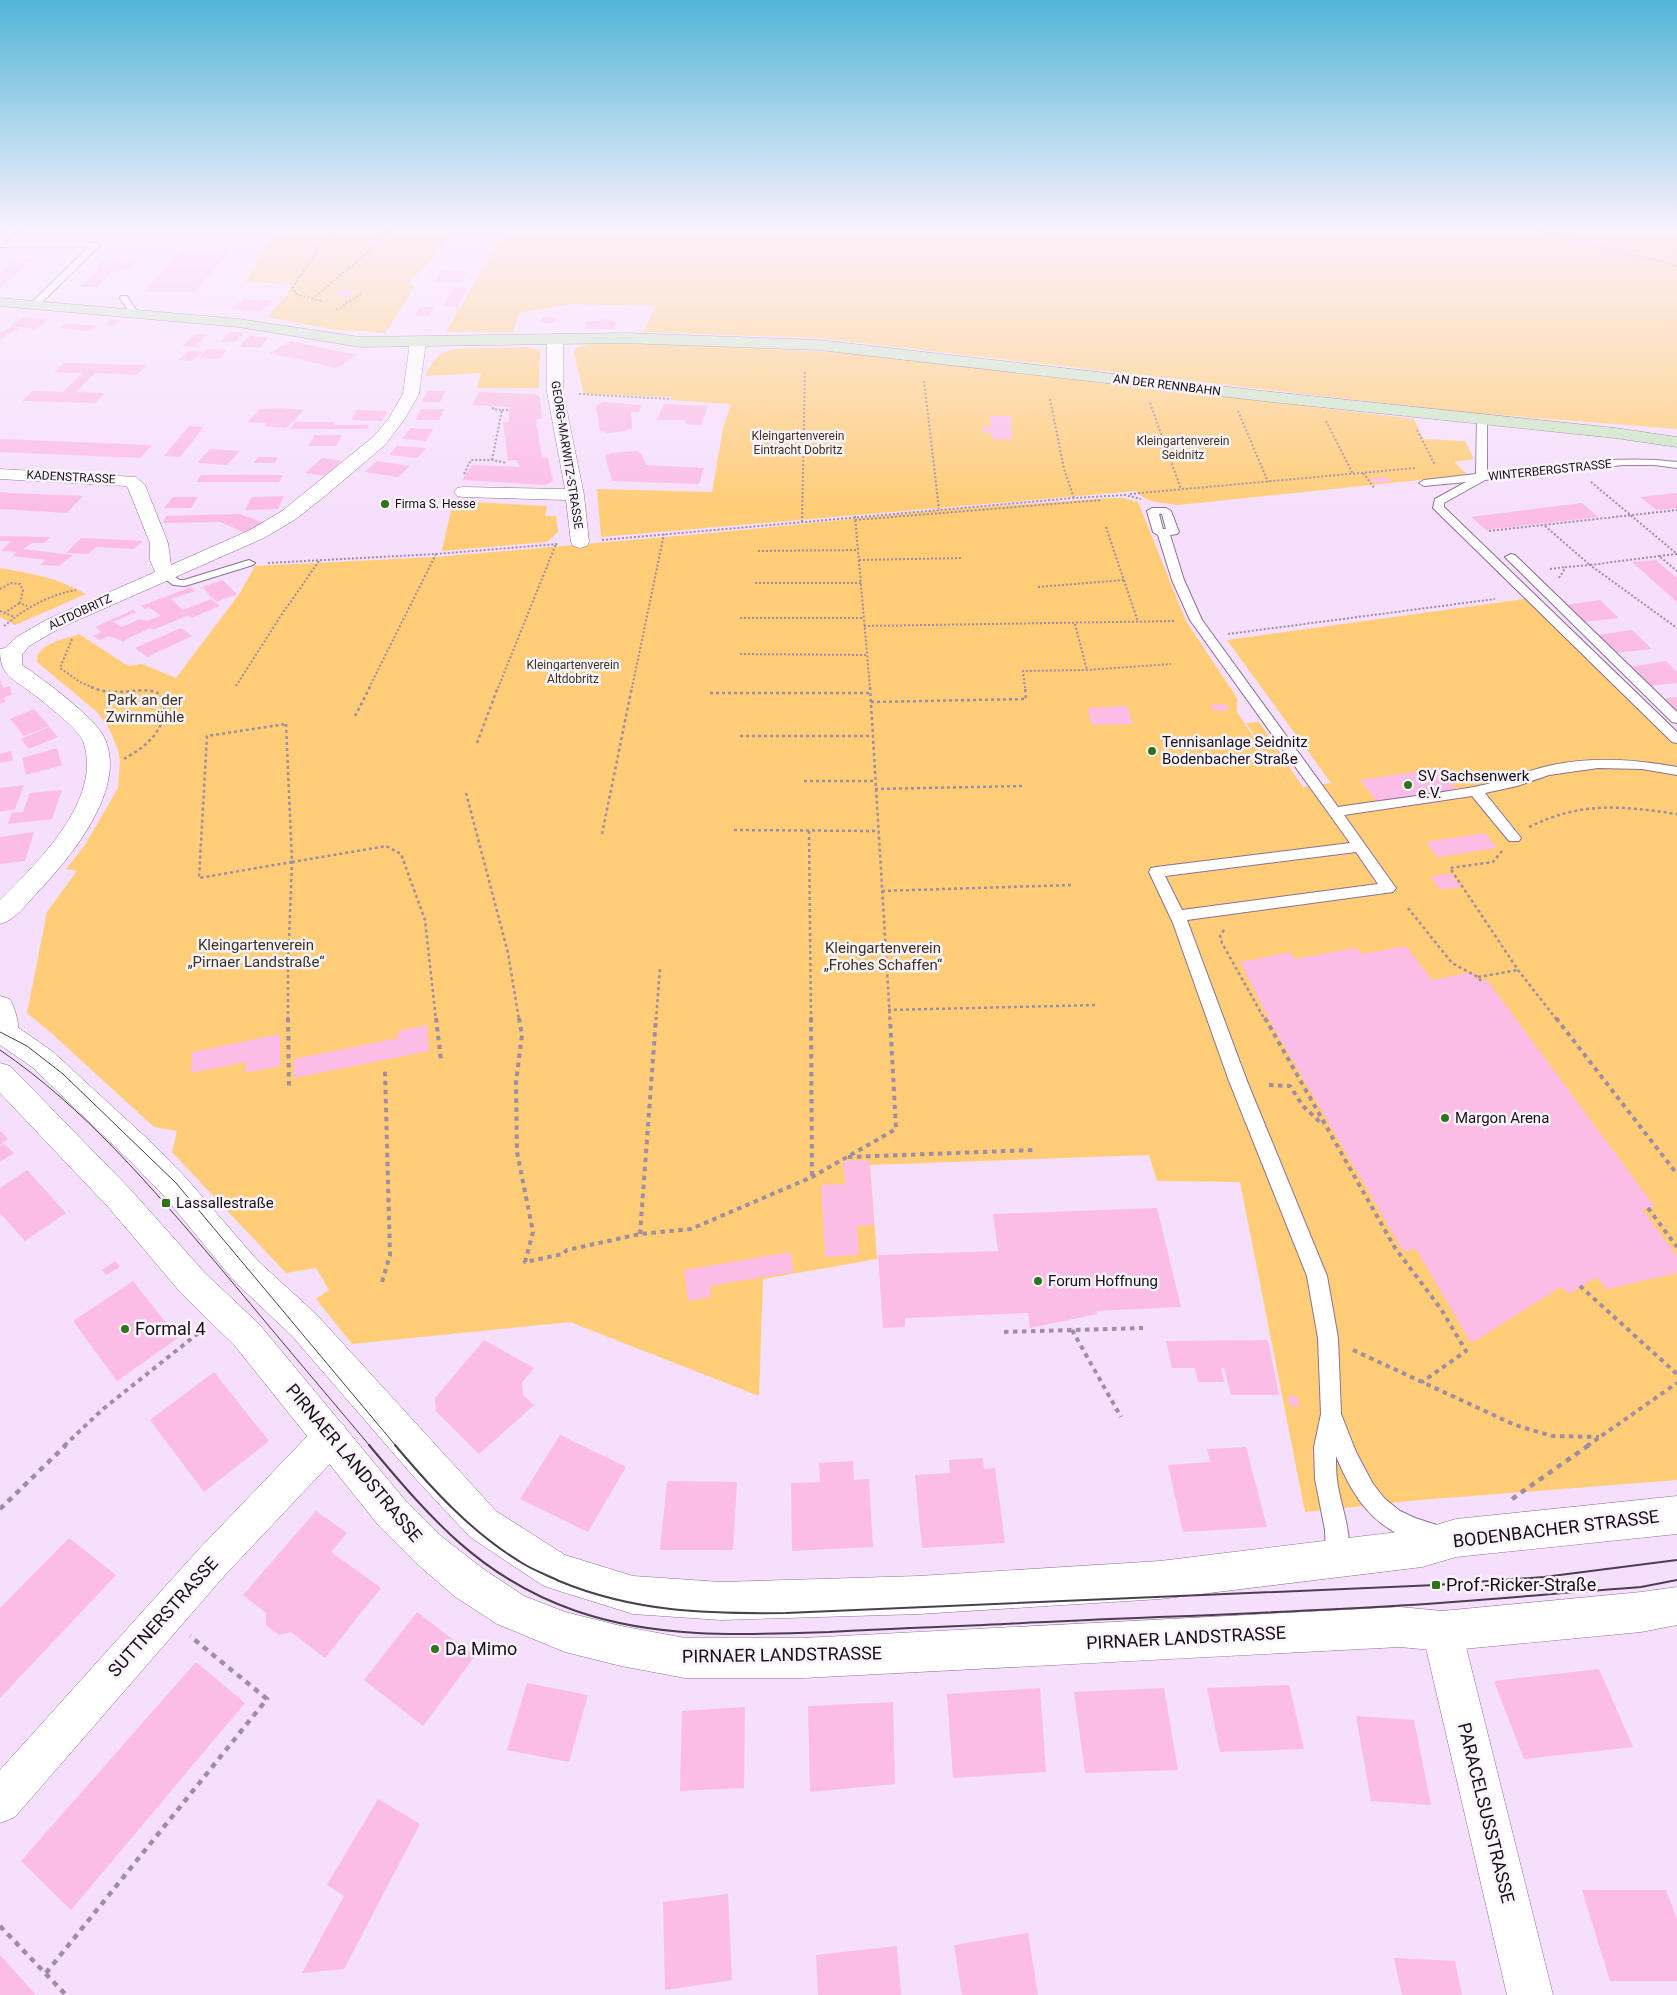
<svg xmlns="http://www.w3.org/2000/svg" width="1677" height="1995" viewBox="0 0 1677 1995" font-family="Roboto,sans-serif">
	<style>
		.green { fill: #ffcd77 }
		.building { fill: #fbbce6 }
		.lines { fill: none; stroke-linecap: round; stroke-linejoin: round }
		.service-casing { stroke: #8b7191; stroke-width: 2 }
		.minor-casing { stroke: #8b7191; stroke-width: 1 }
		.tertiary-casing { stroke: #8b7191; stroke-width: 1 }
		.secondary-casing { stroke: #8b7191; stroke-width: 1 }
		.path-far3 { stroke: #9f8da3; stroke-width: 2; stroke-dasharray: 2 2; stroke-linecap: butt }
		.path-far2 { stroke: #9f8da3; stroke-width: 2.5; stroke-dasharray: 3 3; stroke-linecap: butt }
		.path-far1 { stroke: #9f8da3; stroke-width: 4; stroke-dasharray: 4.5 4.5; stroke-linecap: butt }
		.path { stroke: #9f8da3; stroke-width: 4.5; stroke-dasharray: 5.5 5.5; stroke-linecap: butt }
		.service { fill: #fff; fill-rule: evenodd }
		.minor { fill: #fff; fill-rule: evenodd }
		.tertiary { fill: #fff; fill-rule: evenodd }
		.secondary { fill: #cce7c5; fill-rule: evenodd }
		.tram-far1 { stroke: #4b3e4e; stroke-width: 1 }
		.tram { stroke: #4b3e4e; stroke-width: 2 }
		.poi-dot { fill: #2d7518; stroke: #f9f3fa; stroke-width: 2 }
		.labels { text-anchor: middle; stroke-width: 5; stroke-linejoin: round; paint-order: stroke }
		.far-street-label { font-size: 12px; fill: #190f1b; stroke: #f9f3fa }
		.far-park-label { font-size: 12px; fill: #3f3320; stroke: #f9f3fa }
		.far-poi-label { font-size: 12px; fill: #190f1b; stroke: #f9f3fa; text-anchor: start }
		.park-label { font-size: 15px; fill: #3f3320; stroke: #f9f3fa }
		.poi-label { font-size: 15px; fill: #190f1b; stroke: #f9f3fa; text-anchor: start }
		.near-poi-label { font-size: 18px; fill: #190f1b; stroke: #f9f3fa; text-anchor: start }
		.near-street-label { font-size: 18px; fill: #190f1b; stroke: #f9f3fa }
	</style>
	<rect width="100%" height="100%" fill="#f6dffc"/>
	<path class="green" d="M277,229H455L440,251L408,284L415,286L385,333L331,329L267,317L288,294L291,284L245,282Z
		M502,229H1677V429L1461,412L819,338L643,332L656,306L570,304L519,313L513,332H446L499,241Z
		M613,343C709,345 805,349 901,358L1414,419L1423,439L1465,441L1474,459L1454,462L1468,475L1178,505C1165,503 1144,503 1136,491L601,537L597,489L712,492L723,428L731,404L671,400V397L584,394L574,353L577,347L589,344Z
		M524,347L540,350L539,388H477L481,373L425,376C434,359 437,353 456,349Z
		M1111,498H1124L1138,502L1186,621L1237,698V712L1288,789L1246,723L1259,722L1303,787L1331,783L1227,640L1532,598L1677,734V1480L1420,1500L1305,1512L1240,1182L1157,1181L1149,1155L870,1165L877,1259L763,1279L759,1396L570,1322L352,1344L316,1299L329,1290L316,1268L286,1273L172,1152L177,1131L154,1127L49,1031L27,1013L47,912L77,871L66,869L85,845L118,788L120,761L118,750L109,728L97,712L37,662C36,643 64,640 79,634L128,666L142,664L176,678L240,593L255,566L435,557L711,533L940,510Z
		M453,501L547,506L545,516H556L558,532L547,542L442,551Z
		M0,568C31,573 58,578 86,594L15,625L0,617Z"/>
	<path class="building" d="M41,229H76L69,236L34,235Z
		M117,229H218L209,238H164L160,242H103Z
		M184,249H232L195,292H143Z
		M445,249H467L464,254H442Z
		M19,258H35L0,287V274Z
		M104,260H139L131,268L113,271L97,287H80L100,268H96Z
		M441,271H467L461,282H434Z
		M454,288H468L457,307H442Z
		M343,290L356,292L348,298L335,296Z
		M244,299L273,301L260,311L231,309Z
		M420,307H434L429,316H414Z
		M24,317L49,320L35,329L10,326Z
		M542,317H557L554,323H539Z
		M111,319L122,320L113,326L103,325Z
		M600,319L617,321L614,329H584L587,321H599Z
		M67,323L97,326L89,331L59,328Z
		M10,327L19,328L0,340V333Z
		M230,332H244L235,342H220Z
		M196,334H208L194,347L182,346Z
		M250,336L269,337L259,348L239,347Z
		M291,341L323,348L358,355L337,368L269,353Z
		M207,349H208L227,350L219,359L199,358Z
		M190,351L203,352L192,361L178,360Z
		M64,363L146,365L137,375L95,373L76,392L105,393L95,403L22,401L33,391L63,392L82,373L54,372Z
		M428,391H446L440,402H421Z
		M479,392L535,394L540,397L542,418L536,420L542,458H548L553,481L546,485L462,480L472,465L520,467L516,460L508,461L503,422H509V407L472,405Z
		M603,402L641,405L639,412H631L632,428L624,431L608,433L600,431L596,406Z
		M664,404L708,406L701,425L685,424L686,420H657Z
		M282,408L304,410L286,428L264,426L267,423L248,422L260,409Z
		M421,409H444L439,420H415Z
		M357,410L388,411L382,421L351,420Z
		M990,416H1011L1012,440L992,439L991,433H983L982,427L990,428Z
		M295,422H334L333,425H369L367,429H291Z
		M189,426L204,427L180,457L164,456Z
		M410,428L433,429L426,441L402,439Z
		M315,435H342L336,446H308Z
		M0,439L152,445L140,458L0,452Z
		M397,446L426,448L417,458L389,455Z
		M210,449L240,451L227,465L197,463Z
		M635,451L641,453L646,465L704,468L699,484L612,481L605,456L611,453Z
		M258,457H278L275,463H254Z
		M322,458L342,461L325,476L305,473Z
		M377,461L410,466L398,477L365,472Z
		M201,475H283L279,482H196Z
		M1386,477L1391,482L1374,483L1369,479Z
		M0,492L10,493L83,496L67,513L0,509Z
		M1677,493V508L1657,510L1640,497Z
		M284,496L278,509L245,510L252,497Z
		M173,497H198L191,508H164Z
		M1582,503L1598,517L1486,530L1471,517Z
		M240,514L264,523L246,533L220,522L163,523L166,516Z
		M0,536L50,537L44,543H32L23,549L73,555L59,566L40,565L46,560L12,556L17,552L1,551L11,541H0Z
		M81,538L125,540L143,541L134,549L96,547L88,554L66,553Z
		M1656,560L1677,578V602L1632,562Z
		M223,580L237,594L216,602L202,587Z
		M191,587L195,591L171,599L183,610L211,599L220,606L191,618L189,615L153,630L150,628L123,641L109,636L100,640L93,636L102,632L95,627L133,610L136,612L113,622L122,627L140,619L146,621L161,616L149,607L145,609L141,606Z
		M1600,600L1619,618L1584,622L1566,605Z
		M181,628L192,636L147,657L135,648Z
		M1632,630L1652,649L1617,653L1598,635Z
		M1666,661L1677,672V683L1650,686L1631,667Z
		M0,679L3,688L10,686L12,695L4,697L5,702L0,703Z
		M1677,697V711L1664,699Z
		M1226,704L1229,710L1214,711L1210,705Z
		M1127,706L1133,724L1092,725L1087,708Z
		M34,709L49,726L24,736L10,719Z
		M49,727L58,737L29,749L21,739Z
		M57,748L62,765L26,775L22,758Z
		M11,751L13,760L0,763V754Z
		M1439,768L1457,790L1377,802L1360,780Z
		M24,785L15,809L0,812V788Z
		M62,790L52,819L8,824L12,813L23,812L30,793Z
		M34,832L25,861L0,864V837Z
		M1485,833L1497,848L1437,857L1426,842Z
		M1450,873L1461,887L1440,890L1430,877Z
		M1406,946L1432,980L1472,972L1478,981L1487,980L1655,1207L1642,1209L1677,1256V1273L1607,1289L1596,1277L1569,1294L1561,1287L1471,1343L1416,1249L1403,1251L1271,1023L1240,962L1291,952L1294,959L1356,948L1361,954Z
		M427,1025L429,1051L294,1078V1059L398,1038V1031Z
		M280,1034V1066L245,1073L246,1062L191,1073L192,1052Z
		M0,1131L8,1139L0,1145Z
		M4,1144L14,1153L0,1162V1146Z
		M869,1160L874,1225L857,1226L859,1255L825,1257L821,1185L845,1184L843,1161Z
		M27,1170L66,1213L25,1241L0,1213V1188Z
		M1157,1208L1181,1307L1096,1311L1097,1314L1030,1328L1028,1313L905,1318V1327L883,1328L878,1255L998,1251L993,1214Z
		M790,1252L794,1272L710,1286L711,1297L688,1301L684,1270Z
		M115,1261L120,1267L106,1275L102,1270Z
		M133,1281L178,1338L117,1381L73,1321Z
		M484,1340L534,1368L522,1383L523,1395L534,1405L479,1454L436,1411L435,1398Z
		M1268,1340L1279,1395H1231L1224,1368H1221L1224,1382H1198L1195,1368H1172L1166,1341Z
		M214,1372L269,1441L204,1492L150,1420Z
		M1289,1395L1298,1397L1299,1407L1289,1405Z
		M560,1435L626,1467L588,1532L520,1499Z
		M1246,1447L1267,1527L1183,1532L1168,1465L1210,1462L1207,1449Z
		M983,1458L984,1469L995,1468L1005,1543L922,1548L915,1475L950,1473L949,1460Z
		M853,1461L854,1480L869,1479L873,1547L792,1551L791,1483L820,1482L819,1463Z
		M667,1481L737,1482L733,1550H660Z
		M316,1511L347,1533L331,1552L381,1588L325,1658L291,1632L279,1635L266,1625V1613L243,1595Z
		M69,1538L116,1575L0,1698V1608Z
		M417,1612L475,1656L423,1726L364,1680Z
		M196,1662L245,1703L71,1910L21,1861Z
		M1599,1669L1633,1747L1524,1759L1494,1681Z
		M527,1683L588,1695L569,1762L507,1750Z
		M1289,1685L1304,1749L1220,1752L1207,1688Z
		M1040,1688L1046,1772L953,1778L947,1694Z
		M1164,1688L1178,1770L1085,1773L1074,1692Z
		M893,1702L895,1784L810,1792L808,1706Z
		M745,1707L744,1788L680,1791L682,1711Z
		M1356,1716L1414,1720L1431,1805L1371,1801Z
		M378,1799L420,1824L344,1969L302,1973L344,1896L327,1885Z
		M1582,1890H1666L1677,1919V1981H1610Z
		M728,1894L732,1980L665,1990L663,1902Z
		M1028,1933L1038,1995H962L954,1945Z
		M897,1946L901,1995H818L816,1955Z
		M0,1955L36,1995H0Z
		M1394,1958L1455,1961L1462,1995H1402Z"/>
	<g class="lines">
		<g class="service-casing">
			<path id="service" d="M10,229H19L4,243H96L100,245L38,306L35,307L31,304L32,302L89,247H0V238Z
				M121,296H127L138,313L137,315H131L120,298Z
				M1482,416L1487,419V473C1549,467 1614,454 1677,462V468L1654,465H1623L1485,480L1444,503V507L1677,732V743L1672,742L1433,508L1435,499L1466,482L1424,486L1419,483L1424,480L1476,474L1477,419Z
				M1166,508L1171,511L1179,532L1177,534L1170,535L1184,580L1202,620L1338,807C1384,800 1429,795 1474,787C1499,782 1521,773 1544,767C1588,756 1633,759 1677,767V775L1642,769L1598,768L1549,775L1517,786L1485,793L1521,838L1519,841H1509L1472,796L1344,815L1393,884L1396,888L1393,892L1187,920L1247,1081L1327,1276L1338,1338L1341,1414L1356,1452L1373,1484L1385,1499L1400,1511L1415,1518L1443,1527L1446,1535L1443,1543C1433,1547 1427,1544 1417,1541C1373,1529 1352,1495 1336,1456C1336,1464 1336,1472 1337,1480C1340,1506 1356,1539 1345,1565L1337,1568L1329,1565L1326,1557L1325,1530L1315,1479L1314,1447L1321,1414L1318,1338L1307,1276L1229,1081L1173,923L1149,872L1151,868L1156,867L1350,843L1190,620L1172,580L1158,535L1153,532L1147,511L1152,508ZM1159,514H1162L1166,529H1163ZM1356,852L1378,884L1182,910L1165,876Z
				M1511,554L1515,555L1677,712V723L1672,722L1507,559L1505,557Z
				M249,560L255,563L253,565L185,586L173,585L159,574L165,571L180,580H184Z"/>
		</g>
		<g class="minor-casing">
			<path id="minor" d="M555,334L560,336L563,339V392L584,495L589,542L587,546L580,548L573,546L571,542L566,500L463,497L457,496L454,492L457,488L463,487L565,489L547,392V339L550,336Z
				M418,337L423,339L426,342L419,394L404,420L385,445L325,496L296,519L264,538L60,628L29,646L22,655V665C43,679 96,718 105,739C127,790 70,858 37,893C26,904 16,920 0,924V900C37,863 104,799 83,741C79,730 44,702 33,694C12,677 0,677 0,649L5,648L15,638L46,620L155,572L150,560V543L128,488L126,486L0,479V469L136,477L145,485L168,543L171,565L250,530L282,511L373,437L389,418L403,394L410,342L413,339Z
				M0,996L10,999C16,1011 22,1029 15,1042L5,1045L0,1043Z
				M331,1420L344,1425L349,1437L344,1449L225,1575L15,1817L0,1823V1770L199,1549L318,1425Z
				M1442,1611L1456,1617L1462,1631L1553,1995H1507L1422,1631L1428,1617Z"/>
		</g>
		<g class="tertiary-casing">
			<path id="tertiary" d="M0,1019L10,1022L52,1051L152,1143L186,1178L258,1261L316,1314L496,1511L565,1555L633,1576L721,1582L919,1576L1160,1561L1422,1529L1456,1519L1677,1496V1534L1456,1557L1422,1567L1160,1599L919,1614L721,1620L633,1614L556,1590L542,1585L470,1537L414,1477L292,1336L234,1281L164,1196L130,1161L32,1067L0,1045Z
				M0,1063L10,1066L131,1190L205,1273L259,1324L405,1500L441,1536L482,1568L524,1596L565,1612L621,1626L685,1638H803L1400,1607L1442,1611L1641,1592L1677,1587V1625L1641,1632L1442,1651L1400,1647L803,1678H685L621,1666L565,1652L497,1624L454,1596L415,1562L379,1526L235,1346L181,1293L109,1208L0,1093Z"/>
		</g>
		<g class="secondary-casing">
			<path id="secondary" d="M0,298L239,319L360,337L624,333L819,340L1263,391L1615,428L1677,437V447L1615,438L1263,401L819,350L624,343L360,347L239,327L0,306Z"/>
		</g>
		<path class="path-far3" d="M1533,229L1677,266
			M312,299L366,254L388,230
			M321,301L296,294L293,287L317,251L337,229
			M336,310L361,294
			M924,381L939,509
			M579,394L671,399
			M1050,399L1064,469L1074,498
			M1150,403L1181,489
			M502,410H509
			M1238,411L1268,482
			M1326,421L1353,474
			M1417,430L1435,465
			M492,460L502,410L493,409L494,406
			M1363,473L1375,489
			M464,474L471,460H492L507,463
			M1591,482L1677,554
			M1130,494L1415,468
			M855,516L870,688
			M855,520L1102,500
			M802,522L805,370
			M1545,526L1590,565L1659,556
			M1106,527L1138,622
			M1489,531L1677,510
			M602,540L1074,498L1125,495L1141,499
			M758,551L858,550
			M1677,554L1659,556L1677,571
			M859,560L963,558
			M268,563L436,554L558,544
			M1550,569L1566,567
			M1559,578L1566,567L1590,565L1677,628
			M755,583H861
			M1038,587L1124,580
			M0,589L11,583L20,584L23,590L20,603L27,606
			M0,611L14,617
			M4,613L20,603
			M740,618H863
			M1075,624L1087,670
			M4,626C26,608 48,595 76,590
			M864,626L1176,621
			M1228,634L1495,599
			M72,639L60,668L80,682L94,688
			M740,654L867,655
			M236,686L280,617L319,561
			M369,688L436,554
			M498,688L556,544
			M632,688L664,534
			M1025,688L1023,671L1087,670L1171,664"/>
		<path class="path-far2" d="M91,687C98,690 106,692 114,692C134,693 172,679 163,717C159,737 140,750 124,759
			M870,687L890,1020
			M710,693H871
			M871,702L1026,699L1025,687
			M355,716L370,687
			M286,724L292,862L199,878L207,736Z
			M740,736H873
			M477,743L498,687
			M804,781H875
			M875,789L1024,786
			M466,793L508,953L519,1020
			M1529,827C1582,801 1621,806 1677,814
			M734,830L878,831
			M809,831L811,1020
			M602,834L632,687
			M1502,851L1493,862L1450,868L1518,970L1557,1020
			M292,862L386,846L401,854L425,920L436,1020
			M882,891L1071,885
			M1408,908L1452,963L1478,977L1481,981
			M1224,930L1220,936L1222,943L1265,1020
			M1478,977L1518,970
			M888,1010L1098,1005
			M288,1020V967L292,862
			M656,1020L660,968"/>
		<path class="path-far1" d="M288,1018L289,1090
			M436,1018L441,1060
			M519,1018L522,1035L516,1082L517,1152L533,1232L525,1262L563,1254L567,1250L640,1234L691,1229L812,1177L896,1129L890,1018
			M811,1018L812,1177
			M1265,1018L1395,1248L1441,1309L1466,1351L1422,1382
			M1556,1018L1677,1174
			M1269,1085L1290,1086L1303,1106L1323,1125
			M848,1157L1035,1150
			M1648,1208L1677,1247
			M640,1234L656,1018
			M382,1282L390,1255L385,1071
			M1580,1286L1677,1374
			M1072,1330L1121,1417
			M1004,1332L1143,1328
			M1353,1350L1515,1425L1552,1436L1599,1437
			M64,1446L103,1409L201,1331
			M1587,1446L1677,1383"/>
		<path class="path" d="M1512,1499L1589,1445
			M0,1509L66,1445
			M0,1926L66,1995
			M46,1973L267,1699L190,1636"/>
		<use href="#service" class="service"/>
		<use href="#minor" class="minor"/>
		<use href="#tertiary" class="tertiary"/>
		<use href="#secondary" class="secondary"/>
		<path class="tram-far1" d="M0,1032L27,1046L63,1074L176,1183L396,1446
			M0,1050C85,1108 151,1187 217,1264C268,1325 319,1386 370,1446"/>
		<path class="tram" d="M369,1445C431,1519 481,1578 576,1611C657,1639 744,1635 829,1632C880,1629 932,1627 983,1625C1120,1618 1256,1614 1393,1606C1476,1601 1558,1593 1641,1587L1677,1580
			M395,1445C432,1489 472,1533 522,1563C533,1570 547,1575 559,1581C634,1612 706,1614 786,1613L1436,1585L1544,1577L1677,1560"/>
	</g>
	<linearGradient id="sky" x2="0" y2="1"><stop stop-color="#51b5d7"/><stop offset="0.45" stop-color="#fbf1fe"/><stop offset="1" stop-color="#fbf1fe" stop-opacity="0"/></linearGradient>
	<rect width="1677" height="509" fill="url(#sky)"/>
	<g class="poi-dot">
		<circle cx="385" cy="504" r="5"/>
		<circle cx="1152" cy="751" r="5"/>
		<circle cx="1408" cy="785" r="5"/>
		<circle cx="1445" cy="1118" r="5"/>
		<rect x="161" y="1198" width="10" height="10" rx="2.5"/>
		<circle cx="1038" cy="1281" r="5"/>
		<circle cx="125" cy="1329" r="5"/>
		<rect x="1431" y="1580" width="10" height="10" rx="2.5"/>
		<circle cx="435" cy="1649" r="5"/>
	</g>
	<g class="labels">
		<g class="far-street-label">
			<text transform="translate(1167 385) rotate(7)" y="4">AN DER RENNBAHN</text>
			<text transform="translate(567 455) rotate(81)" y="4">GEORG-MARWITZ-STRASSE</text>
			<text transform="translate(1550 470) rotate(-6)" y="4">WINTERBERGSTRASSE</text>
			<text transform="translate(71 477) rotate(3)" y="4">KADENSTRASSE</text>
			<text transform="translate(80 612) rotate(-25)" y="4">ALTDOBRITZ</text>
		</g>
		<g class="far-park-label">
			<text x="798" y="440">Kleingartenverein<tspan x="798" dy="14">Eintracht Dobritz</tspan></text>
			<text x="1183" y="445">Kleingartenverein<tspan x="1183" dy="14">Seidnitz</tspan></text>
			<text x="573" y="669">Kleingartenverein<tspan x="573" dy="14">Altdobritz</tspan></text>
		</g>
		<g class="far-poi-label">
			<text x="395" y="508">Firma S. Hesse</text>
		</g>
		<g class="park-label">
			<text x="145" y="705">Park an der<tspan x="145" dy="17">Zwirnmühle</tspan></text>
			<text x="256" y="950">Kleingartenverein<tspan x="256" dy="17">„Pirnaer Landstraße“</tspan></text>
			<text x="883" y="953">Kleingartenverein<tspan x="883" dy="17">„Frohes Schaffen“</tspan></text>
		</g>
		<g class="poi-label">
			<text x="1162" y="747">Tennisanlage Seidnitz<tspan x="1162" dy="17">Bodenbacher Straße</tspan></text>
			<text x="1418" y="781">SV Sachsenwerk<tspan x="1418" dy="17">e.V.</tspan></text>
			<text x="1455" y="1123">Margon Arena</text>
			<text x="176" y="1208">Lassallestraße</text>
			<text x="1048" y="1286">Forum Hoffnung</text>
		</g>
		<g class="near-poi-label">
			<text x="135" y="1335">Formal 4</text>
			<text x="1446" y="1591">Prof.-Ricker-Straße</text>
			<text x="445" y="1655">Da Mimo</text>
		</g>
		<g class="near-street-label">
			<text transform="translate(354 1463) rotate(50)" y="6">PIRNAER LANDSTRASSE</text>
			<text transform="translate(1556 1529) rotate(-7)" y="6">BODENBACHER STRASSE</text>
			<text transform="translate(163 1617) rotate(-48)" y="6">SUTTNERSTRASSE</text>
			<text transform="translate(1186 1638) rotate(-3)" y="6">PIRNAER LANDSTRASSE</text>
			<text transform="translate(782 1655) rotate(-1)" y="6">PIRNAER LANDSTRASSE</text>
			<text transform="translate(1486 1813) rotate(76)" y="6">PARACELSUSSTRASSE</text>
		</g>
	</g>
</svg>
